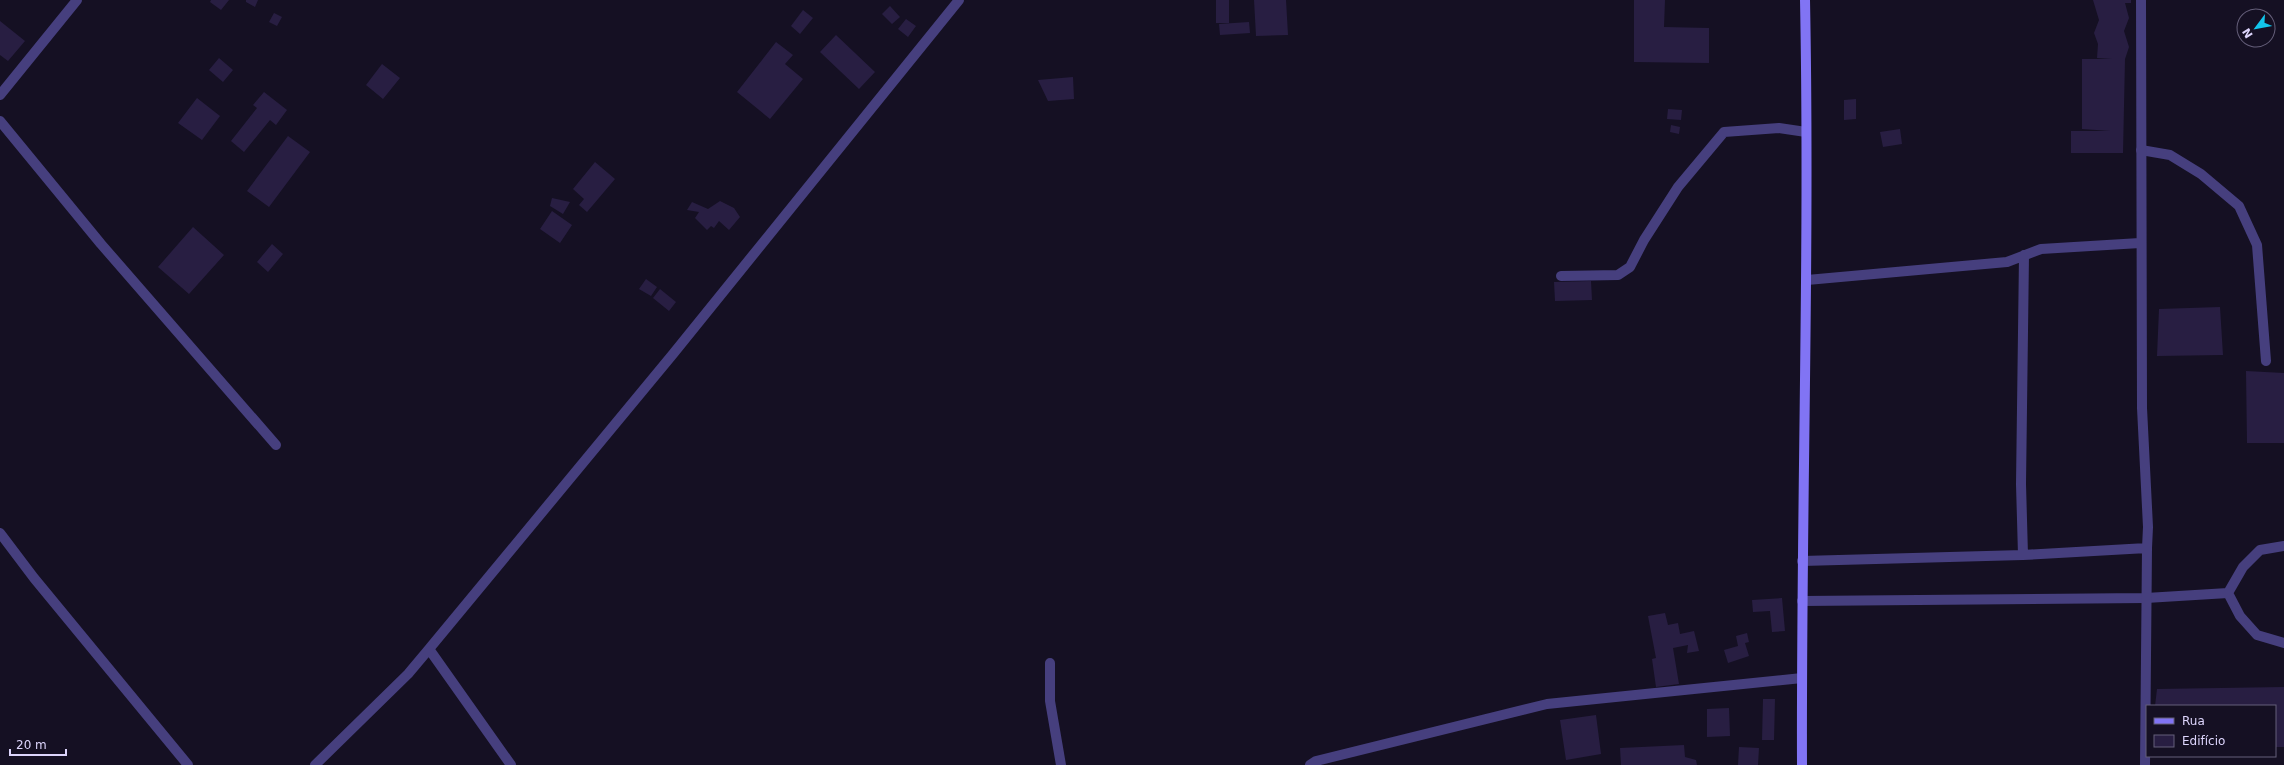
<svg xmlns="http://www.w3.org/2000/svg" width="2284" height="765" viewBox="0 0 2284 765" font-family="'DejaVu Sans',sans-serif">
	<style>
		.building { fill: #281e42 }
		.lines { fill: none; stroke-linecap: round; stroke-linejoin: round }
		.lane { stroke: #463f7e; stroke-width: 10 }
		.street { stroke: #463f7e; stroke-width: 10 }
		.secondary { stroke: #8174f4; stroke-width: 10 }
	</style>
	<rect width="100%" height="100%" fill="#151023"/>
	<path class="building" d="M211,0H229L221,10L210,2Z
		M246,0H258L255,7L246,2Z
		M1216,0H1229V23H1216Z
		M1254,0H1286L1288,35L1256,36Z
		M1634,0H1665L1664,27L1709,28V63L1634,62Z
		M2093,0H2131V3H2125L2129,18L2124,31L2129,47L2125,59L2123,153H2071V131H2110L2082,129V59H2112L2097,58L2098,44L2094,33L2099,20Z
		M890,6L900,17L892,24L882,14Z
		M803,10L813,18L800,34L791,26Z
		M274,13L282,17L277,26L269,22Z
		M906,19L916,26L908,37L898,29Z
		M0,21L25,41L8,61L0,55Z
		M1249,22L1250,33L1220,35L1219,24Z
		M836,35L875,72L859,89L820,52Z
		M776,42L793,55L785,64L803,79L770,119L737,92Z
		M219,58L233,70L223,82L209,70Z
		M382,64L400,78L383,99L366,85Z
		M1073,77L1074,99L1048,101L1038,80Z
		M264,92L287,110L276,125L270,120L244,152L231,141L257,108L253,105Z
		M197,98L220,116L202,140L178,123Z
		M1856,99V119L1844,120V100Z
		M1668,109L1682,110L1681,120L1667,119Z
		M1671,125L1680,127L1679,134L1670,132Z
		M1900,129L1902,144L1883,147L1880,132Z
		M288,136L310,152L269,207L247,191Z
		M595,162L615,179L587,212L579,205L584,199L573,189Z
		M552,198L570,202L563,214L550,206Z
		M720,201L734,208L740,217L729,230L719,221L714,228L711,226L707,230L695,218L699,212L687,210L692,202L708,209Z
		M552,211L572,225L560,243L540,229Z
		M193,227L224,255L189,294L158,267Z
		M272,244L283,254L268,272L257,262Z
		M646,279L657,287L651,296L639,289Z
		M1591,281L1592,300L1555,301L1554,282Z
		M660,289L676,302L669,311L653,298Z
		M2220,307L2223,355L2157,356L2159,309Z
		M2246,371L2284,373V443H2247Z
		M1782,598L1785,631L1772,632L1770,611L1753,612L1752,600Z
		M1665,613L1668,625L1678,623L1680,634L1694,631L1699,651L1687,653L1688,645L1673,648L1679,684L1656,687L1652,659L1656,658L1648,616Z
		M1747,633L1749,642L1745,643L1749,656L1728,663L1724,650L1738,646L1736,636Z
		M2284,687V747H2275V706H2155L2157,689Z
		M1763,699H1775L1774,740H1762Z
		M1729,708L1730,736L1707,737V709Z
		M1596,715L1601,754L1566,760L1560,720Z
		M1684,745L1685,757L1696,760L1697,765H1621L1620,748Z
		M1739,747L1759,748L1758,765H1738Z"/>
	<g class="lines">
		<path class="lane" d="M2141,150L2170,155L2201,174L2239,206L2257,245L2266,361
			M1561,276L1618,275L1630,267L1644,240L1678,187L1724,132L1779,128L1806,132
			M2228,593L2240,616L2257,635L2284,643
			M2228,593L2243,567L2260,550L2284,546
			M1802,601L2146,598L2228,593"/>
		<path class="street" d="M0,95L77,0
			M0,121L101,244L276,445
			M1807,280L2007,262L2041,249L2140,243
			M0,533L34,578L188,765
			M2023,555L2021,484L2024,255
			M1802,561L2023,555L2147,548L2148,527L2142,408L2141,0
			M429,649L673,354L959,0
			M1050,663V701L1061,765
			M315,765L408,674L429,649L511,765
			M1310,765L1316,761L1547,704L1802,678
			M2145,765L2147,548"/>
		<path class="secondary" d="M1802,765C1801,510 1810,255 1805,0"/>
	</g>
	<rect x="2146" y="705" width="130" height="52" fill="#151023" stroke="#655f7a"/>
	<rect x="2154" y="718" width="20" height="6" fill="#8174f4" stroke="#655f7a"/>
	<text x="2182" y="725" font-size="12" fill="#ddd5fc">Rua</text>
	<rect x="2154" y="735" width="20" height="12" fill="#281e42" stroke="#655f7a"/>
	<text x="2182" y="745" font-size="12" fill="#ddd5fc">Edifício</text>
	<g transform="translate(2256 28) rotate(238)"><circle r="19" fill="#151023" stroke="#655f7a"/>
	<path d="M0-3L7 15L0 10L-7 15Z" fill="#12c5eb"/>
	<text y="-6" font-size="11" font-weight="bold" text-anchor="middle" fill="#ddd5fc">N</text>
	</g>
	<path d="M10 749v6h56v-6" fill="none" stroke="#ddd5fc" stroke-width="2"/>
	<text x="16" y="749" font-size="12" fill="#ddd5fc" stroke="#151023" stroke-width="3" paint-order="stroke">20 m</text>
</svg>
